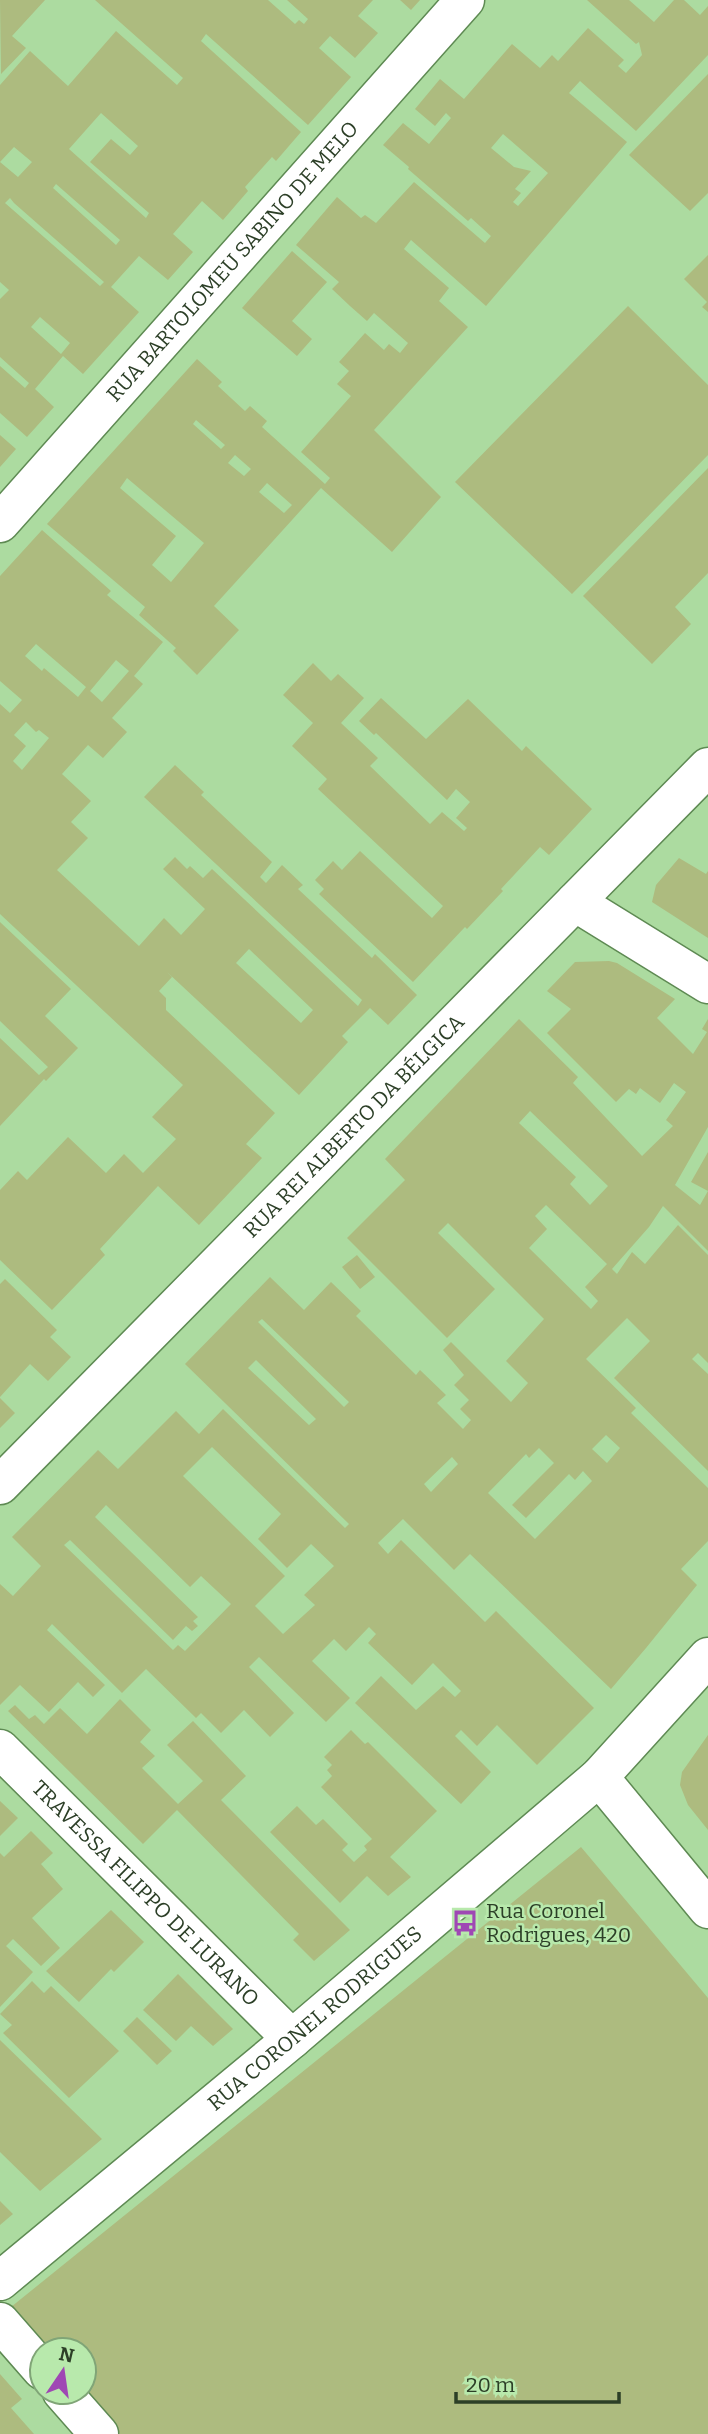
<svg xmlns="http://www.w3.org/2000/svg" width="708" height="2434" viewBox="0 0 708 2434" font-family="Bitter,serif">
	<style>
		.building { fill: #adbb7f; fill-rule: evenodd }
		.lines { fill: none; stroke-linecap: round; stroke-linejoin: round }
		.minor-casing { stroke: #5e8a53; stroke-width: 41 }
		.minor { stroke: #fff; stroke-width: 38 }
		.labels { text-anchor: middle; stroke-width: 5; stroke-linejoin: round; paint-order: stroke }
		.street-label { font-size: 21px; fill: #2c3f27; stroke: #b8e9ac }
		.poi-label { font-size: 21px; fill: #2c3f27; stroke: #b8e9ac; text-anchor: start }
	</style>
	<rect width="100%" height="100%" fill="#acdba0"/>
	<path class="building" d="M0,0H45L12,36L26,48L1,74Z
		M95,0H268L295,24L299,20L304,24L308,19L287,0H373L358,16L378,33L355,58L330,36L319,48L351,77L308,125L206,34L201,41L301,132L276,161L272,157L245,187L248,191L223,220L202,201L173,234L193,252L168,280L139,256L111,287L139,312L83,374L63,356L35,389L54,407L27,437L0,413V366L25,388L29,383L0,357V299L9,290L0,282V85L30,51L68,86L116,31L177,85L183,78ZM101,113L138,146L130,155L111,139L90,162L149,213L146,218L69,149ZM14,147L32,162L18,177L0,162ZM56,184L120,240L116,245L53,188ZM10,198L14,203L104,282L100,286L5,203ZM40,317L70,343L61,354L31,327Z
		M400,0H420L411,10Z
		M587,0H629L654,22L674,0H684L700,15L708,6V55L636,131L580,81L569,93L627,142L486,306L411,240L404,249L449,288L439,301L468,327L374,430L441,497L392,552L321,488L214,606L239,630L197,675L173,651L176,648L139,615L145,607L47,524L197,359L222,382L218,386L245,411L250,406L267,421L262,427L325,484L330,478L301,452L351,396L337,384L349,371L339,362L365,333L384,350L389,344L400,353L408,343L374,313L367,321L350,306L332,289L339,282L296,245L337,197L361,218L365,215L376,223L414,182L485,243L491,236L471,218L468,221L408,169L409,167L383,145L403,123L429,144L451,118L446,113L435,126L415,109L440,79L464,99L512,44L540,68L552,55L558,61L588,28L624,60L618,66L626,73L642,55L639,42L636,44ZM503,134L548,173L518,206L513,202L521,193L515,189L531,171L514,167L491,148ZM196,420L225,445L221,449L193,424ZM235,455L251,469L244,476L228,463ZM127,478L204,543L171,582L152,565L176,536L120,488ZM267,483L292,505L284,513L259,492Z
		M708,74V193L690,211L629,155Z
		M292,251L327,282L292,321L312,339L297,356L242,308Z
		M708,255V312L702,307L707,302L684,279Z
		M628,306L708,385V455L572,594L455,482Z
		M0,435L16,449L0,467Z
		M708,468V573L675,607L691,624L652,664L583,596Z
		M42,530L111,591L107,595L163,642L134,676L143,684L112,718L127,732L103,758L88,745L62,774L91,801L71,822L88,838L57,870L139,946L164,918L181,935L205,909L163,869L175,857L187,869L190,866L203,878L212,869L358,1006L362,1000L144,797L175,765L204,792L201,795L272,862L260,877L266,883L282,865L303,885L298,889L372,958L375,954L417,995L388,1025L370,1008L342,1036L348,1042L299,1095L167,972L172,977L159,991L166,998V1010L275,1113L246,1144L262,1158L199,1225L158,1186L100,1249L105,1255L52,1310L0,1260V1190L18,1171L27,1180L68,1137L106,1173L124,1154L143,1173L176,1139L152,1117L183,1085L0,914V704L10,713L22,700L0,681V576ZM36,644L86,687L78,697L44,668L42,671L25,656ZM116,660L129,671L102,702L90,691ZM26,722L36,732L39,730L49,738L22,770L13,761L26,746L14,735ZM249,949L313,1010L301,1023L236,963Z
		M313,663L331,681L338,674L364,698L341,723L378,758L370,766L430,824L442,812L464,831L467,828L456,818L470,802L456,789L447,800L376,733L374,735L359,721L381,698L426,739L468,699L522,751L526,746L592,809L549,855L540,847L501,889L503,891L467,929L465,927L413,982L319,894L324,889L315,880L333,861L342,870L360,851L432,918L443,906L318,789L327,779L292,746L313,723L283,695Z
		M679,858L706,874L708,871V938L652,902L656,885Z
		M0,922L71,989L45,1016L78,1048L46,1081L44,1079L0,1126V1038L39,1075L48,1067L0,1021Z
		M609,961L617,963L675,999L657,1018L693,1054L707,1032L702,1029L708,1019V1127L675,1185L700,1205L708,1191L691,1182L708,1152V1251L663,1206L649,1227L612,1269L617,1274L632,1252L645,1264L678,1225L708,1255V1363L698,1353L692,1359L708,1374V1471L614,1378L650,1341L627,1318L586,1359L636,1408L631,1413L708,1488V1541L681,1569L697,1585L646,1648L611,1689L470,1554L454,1570L403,1519L378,1543L388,1554L401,1540L485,1622L496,1611L594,1708L537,1765L497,1725L477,1746L461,1730L455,1736L491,1772L461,1804L355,1703L381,1676L416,1710L443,1686L455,1697L461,1691L433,1663L412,1685L368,1643L376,1634L369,1627L346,1651L334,1639L312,1661L350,1698L326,1722L259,1657L249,1667L294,1713L270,1737L244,1710L221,1733L201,1713L196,1718L146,1669L122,1693L52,1624L47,1630L105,1685L93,1697L78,1682L49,1712L20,1685L0,1705V1584L13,1596L41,1566L12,1537L98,1450L118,1469L176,1411L199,1434L223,1409L345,1528L349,1524L185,1364L270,1277L304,1310L331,1282L361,1311L356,1316L416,1375L420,1370L446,1395L437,1403L463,1429L471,1420L460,1409L469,1400L454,1385L464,1375L443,1350L451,1342L511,1402L528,1383L506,1361L544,1319L448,1223L438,1233L495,1289L447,1338L347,1238L405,1180L385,1159L519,1019L578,1077L573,1083L642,1156L673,1126L666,1120L686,1092L674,1083L660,1103L640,1088L636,1094L629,1089L616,1102L547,1033L571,1009L547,991L575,962ZM530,1111L608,1186L590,1205L570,1184L576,1177L519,1123ZM546,1205L607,1264L585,1287L598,1301L591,1309L529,1248L547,1229L535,1216ZM262,1319L349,1402L344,1407L258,1322ZM256,1360L316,1419L309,1425L248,1368ZM606,1435L620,1448L607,1463L592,1449ZM212,1447L281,1514L258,1539L287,1568L311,1544L334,1566L304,1595L315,1605L283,1634L255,1606L285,1576L183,1476ZM539,1448L554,1463L512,1505L526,1518L569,1474L575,1480L583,1471L592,1481L535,1539L488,1493L526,1454L529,1458ZM452,1457L458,1464L431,1492L424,1484ZM106,1505L190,1587L201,1576L231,1604L185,1651L178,1645L173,1650L64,1545L70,1540L173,1640L186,1626L192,1631L198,1626L193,1621L198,1617L95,1517Z
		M357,1255L375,1277L360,1289L342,1267Z
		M5,1279L57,1330L50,1337L71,1357L48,1381L30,1364L0,1397V1284Z
		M0,1398L15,1413L0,1428Z
		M120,1699L151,1730L140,1742L155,1756L142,1768L178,1804L203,1781L167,1745L193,1721L246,1776L221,1800L350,1930L314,1961L293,1940L299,1934L177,1810L143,1844L8,1711L15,1705L29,1719L35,1715L44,1724L60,1708L87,1734Z
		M351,1730L365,1744L368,1742L437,1811L390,1857L411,1877L388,1896L367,1876L340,1903L270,1832L297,1806L316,1825L323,1819L348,1844L342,1850L354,1862L367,1850L364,1846L372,1839L321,1787L332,1776L327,1770L332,1765L324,1757Z
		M708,1735V1830L688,1805L680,1785L682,1772Z
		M0,1801L18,1818L0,1836Z
		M31,1831L53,1853L41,1864L63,1889L32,1918L60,1948L41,1966L13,1939L6,1946L33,1972L0,2007V1853L4,1857Z
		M581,1847L708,1998V2434H120L84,2392V2350H48L11,2307Z
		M111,1910L144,1942L114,1972L111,1969L79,2002L46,1971Z
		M178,1974L233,2029L213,2046L191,2026L176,2041L143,2010Z
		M32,1981L44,1993L51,1986L119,2051L69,2098L3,2033L12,2025L0,2014Z
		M137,2017L172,2051L157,2065L123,2031Z
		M0,2040L102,2139L40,2191L0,2152Z
		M0,2201L13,2214L0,2225Z
		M0,2374L22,2399L11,2408L34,2434H0Z"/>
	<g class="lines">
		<g class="minor-casing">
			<g id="minor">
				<path id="s1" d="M0,523L465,0"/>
				<path d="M575,902L708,984"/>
				<path id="s2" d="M0,1485L708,767"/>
				<path id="s3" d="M0,1749L292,2039"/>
				<path d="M599,1777L708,1909"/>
				<path id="s4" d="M0,2281L292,2039L599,1777L708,1657"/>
				<path d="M0,2322L42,2370"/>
				<path d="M62,2392L99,2434"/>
			</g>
		</g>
		<use href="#minor" class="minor"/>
	</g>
	<defs>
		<g id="bus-bare" transform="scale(2.1)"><path d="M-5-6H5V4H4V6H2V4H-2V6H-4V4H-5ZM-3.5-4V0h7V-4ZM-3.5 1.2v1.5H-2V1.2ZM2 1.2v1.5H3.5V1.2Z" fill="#9f47b4" stroke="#b8e9ac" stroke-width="2.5" paint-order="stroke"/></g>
	</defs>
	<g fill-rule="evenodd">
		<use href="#bus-bare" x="465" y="1923"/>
	</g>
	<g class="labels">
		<g class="street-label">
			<text dy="7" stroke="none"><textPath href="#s1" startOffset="350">RUA BARTOLOMEU SABINO DE MELO</textPath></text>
			<text dy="7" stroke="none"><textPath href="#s2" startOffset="504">RUA REI ALBERTO DA BÉLGICA</textPath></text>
			<text dy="7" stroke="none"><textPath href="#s3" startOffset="205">TRAVESSA FILIPPO DE LURANO</textPath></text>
			<text dy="7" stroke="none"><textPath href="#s4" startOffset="410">RUA CORONEL RODRIGUES</textPath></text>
		</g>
		<g class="poi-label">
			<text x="486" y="1918">Rua Coronel<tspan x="486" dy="24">Rodrigues, 420</tspan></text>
		</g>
	</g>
	<g transform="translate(63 2371) rotate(13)"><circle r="33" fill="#b8e9ac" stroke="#80a577" stroke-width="2"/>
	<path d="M0-5L12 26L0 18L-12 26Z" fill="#9f47b4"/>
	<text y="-10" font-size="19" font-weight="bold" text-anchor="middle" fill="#2c3f27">N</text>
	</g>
	<path d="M456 2392v10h163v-10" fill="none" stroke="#2c3f27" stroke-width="3.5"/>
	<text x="466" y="2392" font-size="21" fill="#2c3f27" stroke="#b8e9ac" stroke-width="5" paint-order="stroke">20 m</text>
</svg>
